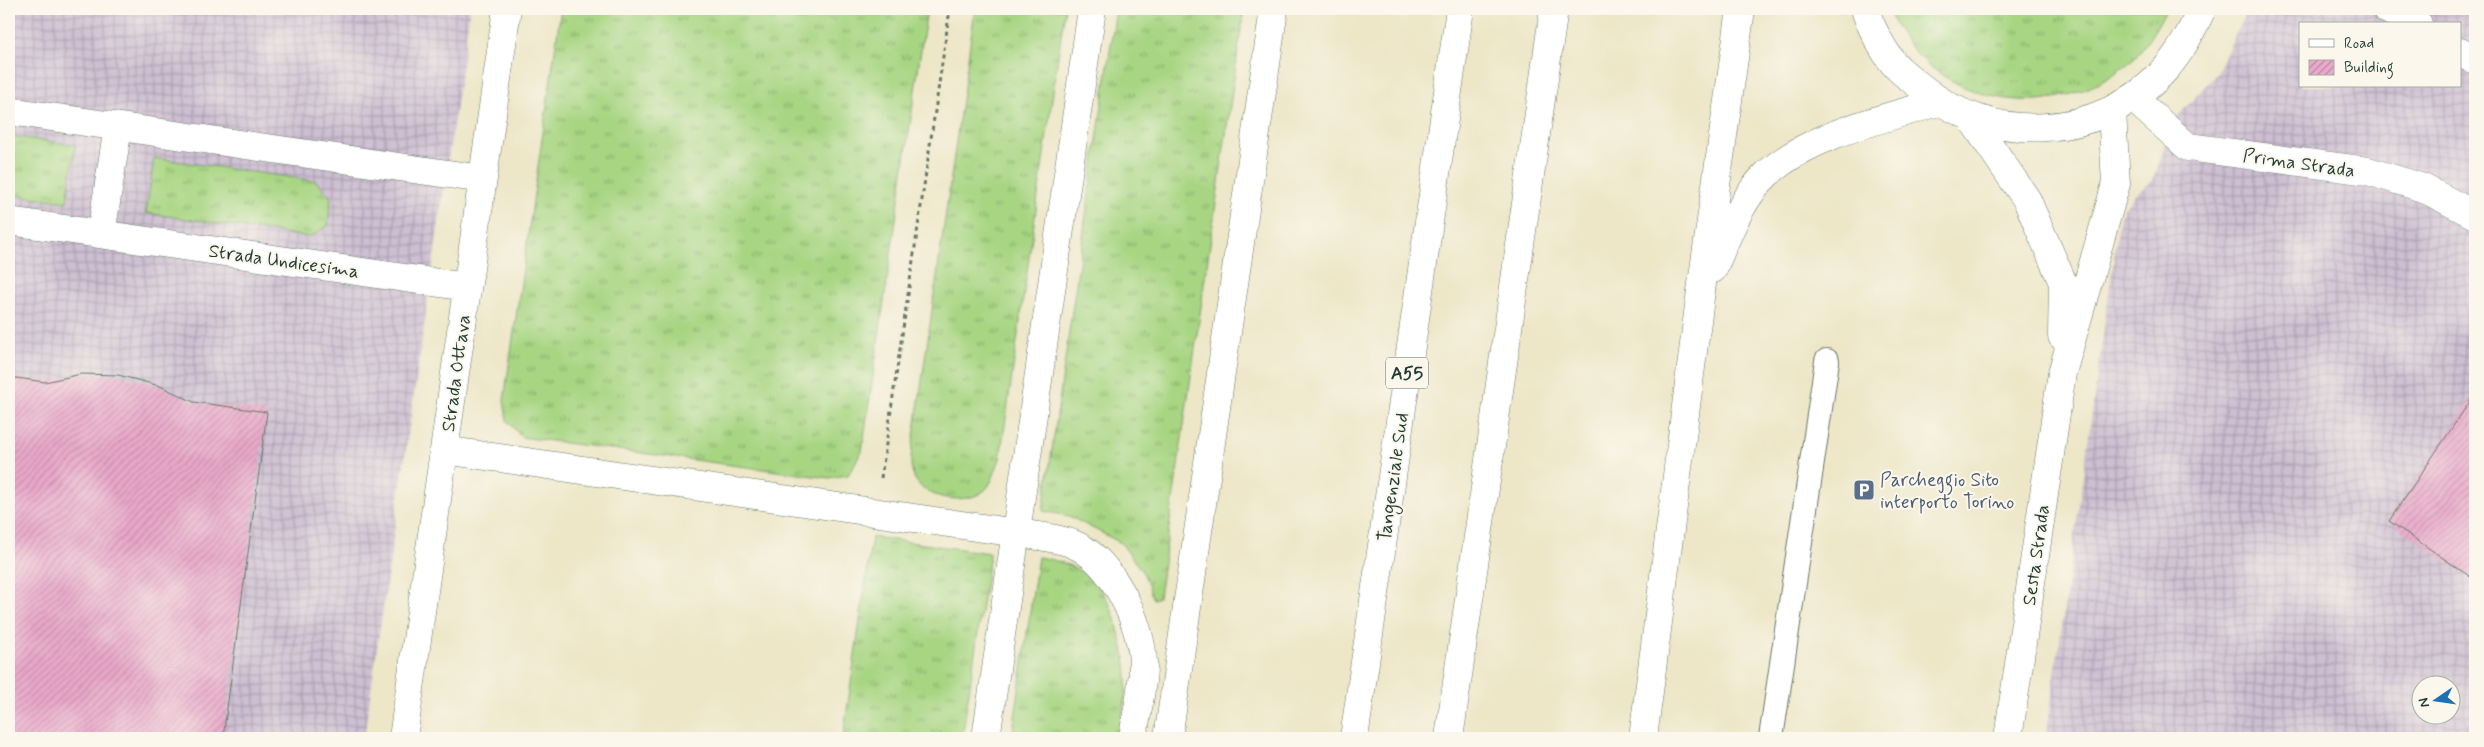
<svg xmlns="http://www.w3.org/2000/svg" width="2484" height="747" viewBox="0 0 2484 747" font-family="Mynerve,sans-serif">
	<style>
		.industrial { fill: url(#industrial-grid); fill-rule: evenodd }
		.grass { fill: url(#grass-tufts); stroke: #63895b }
		.building { fill: url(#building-hatch) }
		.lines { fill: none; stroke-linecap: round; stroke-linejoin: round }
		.lane-casing { stroke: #677867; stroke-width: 26 }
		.street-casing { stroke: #677867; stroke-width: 29 }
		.highway-casing { stroke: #677867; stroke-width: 29 }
		.path { stroke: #677867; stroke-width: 3; stroke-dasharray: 4 4; stroke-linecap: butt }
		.lane { stroke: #fff; stroke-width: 24 }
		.street { stroke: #fff; stroke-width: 28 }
		.highway { stroke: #fff; stroke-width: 28 }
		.labels { text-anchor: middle; stroke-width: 4; stroke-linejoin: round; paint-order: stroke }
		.shield { fill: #fbf7ec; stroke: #61756b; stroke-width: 1 }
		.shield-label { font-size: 18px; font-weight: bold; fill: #1f3d34 }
		.street-label { font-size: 19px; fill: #1f3d34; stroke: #fbf7ec }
		.service-label { font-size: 19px; fill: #4e5e75; stroke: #fbf7ec; text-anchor: start }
	</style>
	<defs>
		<pattern id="industrial-grid" width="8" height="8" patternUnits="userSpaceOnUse" patternTransform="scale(1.25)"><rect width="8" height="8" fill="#cdbed2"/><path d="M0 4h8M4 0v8" fill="none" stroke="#a69cab"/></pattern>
		<pattern id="grass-tufts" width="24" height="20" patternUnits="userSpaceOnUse" patternTransform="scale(1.25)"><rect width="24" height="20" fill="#a7d582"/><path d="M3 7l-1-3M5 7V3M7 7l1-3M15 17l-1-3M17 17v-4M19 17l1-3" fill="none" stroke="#87ae6b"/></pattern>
		<pattern id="building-hatch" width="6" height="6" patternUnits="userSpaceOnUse" patternTransform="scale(1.25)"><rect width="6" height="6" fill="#eaa8ca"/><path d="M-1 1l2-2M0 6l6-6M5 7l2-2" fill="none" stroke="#bd8aa5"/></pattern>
	</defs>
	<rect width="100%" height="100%" fill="#fbf7ec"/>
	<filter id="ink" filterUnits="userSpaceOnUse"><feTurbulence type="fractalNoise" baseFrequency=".02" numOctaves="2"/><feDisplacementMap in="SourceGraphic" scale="10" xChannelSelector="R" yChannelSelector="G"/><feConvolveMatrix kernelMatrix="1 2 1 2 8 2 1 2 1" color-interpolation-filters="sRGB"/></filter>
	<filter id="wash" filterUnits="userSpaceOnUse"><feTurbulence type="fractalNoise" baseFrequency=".0096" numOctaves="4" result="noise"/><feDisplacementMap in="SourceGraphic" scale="20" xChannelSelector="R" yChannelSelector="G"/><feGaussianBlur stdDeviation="1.12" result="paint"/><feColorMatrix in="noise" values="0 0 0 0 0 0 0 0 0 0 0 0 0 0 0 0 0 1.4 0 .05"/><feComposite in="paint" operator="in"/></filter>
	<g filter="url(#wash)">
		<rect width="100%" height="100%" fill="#ede6c7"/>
		<path class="industrial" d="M9,9H470L364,738H9Z
			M2245,9H2475V738H2046L2120,215L2135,194L2153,180L2174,120L2217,73L2243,18ZM2300,24H2460V86H2300ZM2422,684H2452V714H2422Z"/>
		<path class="grass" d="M561,9H927L862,451L848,475L829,478L521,437L507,420L504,400Z
			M975,9H1065L1000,459C996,468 992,484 985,490C968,505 930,500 917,482C911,474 911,466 911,457Z
			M1116,9H1244L1159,597L1153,599L1144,574L1121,543L1069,516L1043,511Z
			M1888,9H2166C2155,31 2142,54 2121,69C2044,128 1925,101 1888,9Z
			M9,136L75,145L67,202L9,194Z
			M154,158L316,181L331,198L328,226L310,237L146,213Z
			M872,537L990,553L962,738H843Z
			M1038,557C1088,565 1108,587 1120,636C1124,651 1127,665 1127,681C1126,700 1121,720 1118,738H1012Z"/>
		<g id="blocks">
			<path class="building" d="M81,374L118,375L160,386L194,402L267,412L223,738H9V377L45,382Z
				M2475,394V580L2389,521Z"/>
		</g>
	</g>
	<g filter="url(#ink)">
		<use href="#blocks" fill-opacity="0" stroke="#677867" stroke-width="1"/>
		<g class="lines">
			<g class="lane-casing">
				<path id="lane" d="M1771,738L1827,361"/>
			</g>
			<g class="street-casing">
				<path id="street" d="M1865,9C1869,24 1886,57 1898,68C1905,75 1914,81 1921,87C1991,146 2099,140 2162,73C2180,54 2191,32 2202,9
					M2386,9L2418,24
					M2460,51L2475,61
					M2133,98L2188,147L2368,171L2423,188L2475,215
					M9,111L483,179
					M1971,118L2027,200L2063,283L2062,336
					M9,221L467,287
					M101,234L118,127
					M1713,269C1727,237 1741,198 1767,174C1811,134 1883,119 1939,102
					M444,450L1017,533C1035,536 1056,537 1073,544C1112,560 1141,622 1143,662C1144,685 1136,715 1133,738
					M403,738L507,9
					M1643,738L1700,298L1741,9
					M2008,738L2062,373L2116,184L2112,110"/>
			</g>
			<g class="highway-casing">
				<path id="highway" d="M986,738L1092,9
					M1168,738L1274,9
					M1354,738L1460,9
					M1449,738L1554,9"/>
			</g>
			<path class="path" d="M881,478L950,9"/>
			<use href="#lane" class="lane"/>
			<use href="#street" class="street"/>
			<use href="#highway" class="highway"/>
		</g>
	</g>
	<defs>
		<g id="parking-square" transform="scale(1.125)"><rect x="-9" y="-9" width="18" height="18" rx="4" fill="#5c6f8a" stroke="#fbf7ec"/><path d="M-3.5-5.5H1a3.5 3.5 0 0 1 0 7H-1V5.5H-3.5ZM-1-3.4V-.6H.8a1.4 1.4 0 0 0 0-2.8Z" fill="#fff"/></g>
	</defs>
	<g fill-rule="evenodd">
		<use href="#parking-square" x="1864" y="490"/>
	</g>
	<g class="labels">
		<rect class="shield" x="1386" y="357.5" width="42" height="31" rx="4"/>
		<g class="shield-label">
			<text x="1407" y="379">A55</text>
		</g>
		<g class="street-label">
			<text transform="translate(2299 162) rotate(8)" y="7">Prima Strada</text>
			<text transform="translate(284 260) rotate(8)" y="7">Strada Undicesima</text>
			<text transform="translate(455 373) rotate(-82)" y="7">Strada Ottava</text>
			<text transform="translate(1392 477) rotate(-82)" y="7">Tangenziale Sud</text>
			<text transform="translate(2035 555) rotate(-82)" y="7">Sesta Strada</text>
		</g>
		<g class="service-label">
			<text x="1880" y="486">Parcheggio Sito<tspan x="1880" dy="22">interporto Torino</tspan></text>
		</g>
	</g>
	<rect width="2484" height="747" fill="none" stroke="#fbf7ec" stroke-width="30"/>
	<rect x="2299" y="22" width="162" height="65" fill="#fbf7ec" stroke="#a3ada2"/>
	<rect x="2309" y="39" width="25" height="8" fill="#ffffff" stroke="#a3ada2"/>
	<text x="2344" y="48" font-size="15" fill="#1f3d34">Road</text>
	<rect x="2309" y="60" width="25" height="15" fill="url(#building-hatch)" stroke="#a3ada2"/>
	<text x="2344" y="72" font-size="15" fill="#1f3d34">Building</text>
	<g transform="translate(2436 700) rotate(257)"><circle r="24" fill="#fbf7ec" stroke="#a3ada2"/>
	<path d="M0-4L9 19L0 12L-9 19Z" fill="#1f6fb2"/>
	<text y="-8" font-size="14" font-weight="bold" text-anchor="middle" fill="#1f3d34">N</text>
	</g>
</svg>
